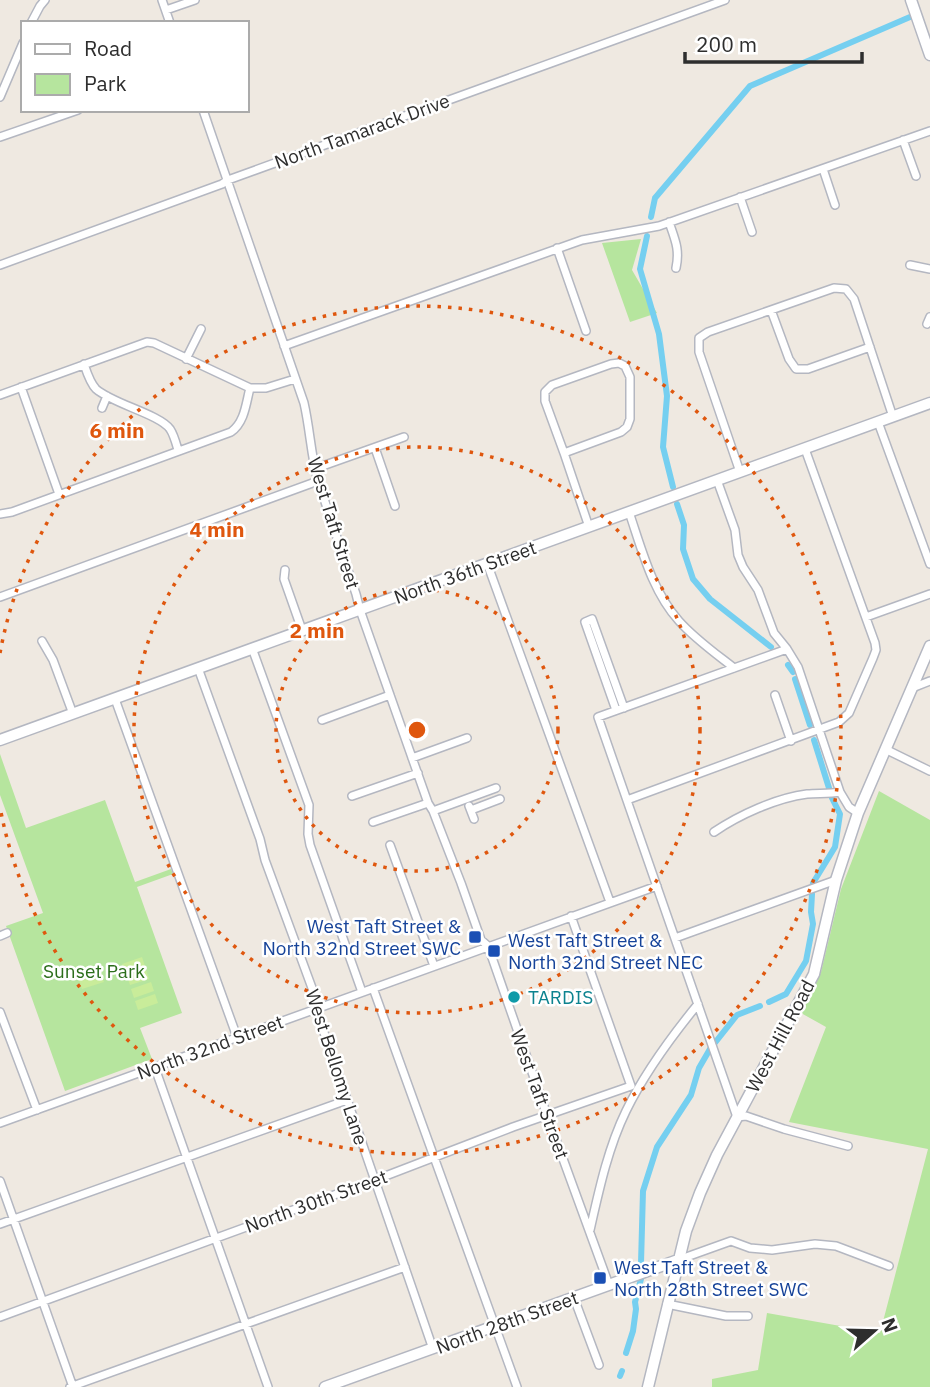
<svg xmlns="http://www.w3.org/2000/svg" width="930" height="1387" viewBox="0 0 930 1387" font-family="'IBM Plex Sans',sans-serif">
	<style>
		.green { fill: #b6e59e }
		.pitch { fill: #c9ec9a }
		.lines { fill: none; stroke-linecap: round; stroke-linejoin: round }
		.canal { stroke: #75cff0; stroke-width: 6 }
		.street-casing { stroke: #b4b7c1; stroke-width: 10 }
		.secondary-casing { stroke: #b4b7c1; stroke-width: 13 }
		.street { stroke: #fff; stroke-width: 7 }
		.secondary { stroke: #fff; stroke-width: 10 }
		.ring { fill: none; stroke: #df570e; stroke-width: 3.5; stroke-dasharray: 3.5 7 }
		.transit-dot { fill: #1a4fb4; stroke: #fff; stroke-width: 2.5 }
		.culture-dot { fill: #0f9aa8; stroke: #fff; stroke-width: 2.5 }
		.labels { text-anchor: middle; stroke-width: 5; stroke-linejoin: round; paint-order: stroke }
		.street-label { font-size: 19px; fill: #2e2e2e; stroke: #fff }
		.transit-label { font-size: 19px; fill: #164399; stroke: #fff; text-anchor: start }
		.park-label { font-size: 19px; fill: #2c6e1b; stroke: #fff }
		.culture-label { font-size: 19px; fill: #0d838f; stroke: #fff; text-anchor: start }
		.centre { fill: #df570e; stroke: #fff; stroke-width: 3.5 }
		.ring-label { font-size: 21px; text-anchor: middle; font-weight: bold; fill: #df570e; stroke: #fff; stroke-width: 5; stroke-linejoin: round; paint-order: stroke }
	</style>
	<rect width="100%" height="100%" fill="#efe9e1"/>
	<path class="green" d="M641,239L632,270L657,313L630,322L602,243Z
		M0,754L26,828L105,800L135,882L171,869L173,874L137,887L182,1013L140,1028L152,1059L65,1091L6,926L43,913L0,795Z
		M879,791L930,820V1387H712V1379L758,1370L767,1313L880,1333L928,1149L789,1122L826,1027L801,1013L821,972L841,889Z"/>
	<path class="pitch" d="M142,957L145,966L125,973L122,964Z
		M99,969L104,982L82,989L78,977Z
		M146,970L149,979L130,985L127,976Z
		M151,982L154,991L134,998L131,989Z
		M155,994L158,1003L138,1010L135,1001Z"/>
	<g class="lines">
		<path class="canal" d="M651,217L655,198L750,86L910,17
			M647,236L640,269L659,334L667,396L663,447L673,487
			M677,504L684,525L683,549L693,579L710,599L771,647
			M788,665L793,672
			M795,679L810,725
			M814,740L829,788
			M813,883L835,847L840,814L832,798
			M769,1002L786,994L806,961L813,924L811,912L812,894
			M714,1044L737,1015L760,1006
			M641,1263L643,1191L657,1147L691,1095L699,1068L710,1049
			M626,1353L633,1331L636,1309L635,1302L641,1279
			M620,1376L622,1371"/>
		<g class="street-casing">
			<path id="street" d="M162,0L170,23
				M166,10L195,0
				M31,23L40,6L45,0
				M0,97L23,43
				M203,110L304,403C310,429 311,456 318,481L356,594L360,610L428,803L433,811L461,883L481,940L488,946L547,1115L609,1285
				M0,137L78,110
				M903,140L916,176
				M823,169L835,205
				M740,197L752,232
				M669,222C675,240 680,249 676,268
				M557,248L586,331
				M0,265L222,184L228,180L725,0
				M910,265L930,269
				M771,310L789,359L796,369H808L870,347
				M927,324L930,317
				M284,346L582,240L659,226L930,131
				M186,359L201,329
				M84,364C87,373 90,383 96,389C113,404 159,414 170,429C174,435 176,443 178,450
				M21,387L59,494
				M0,395L147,342L154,343L250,388H266L295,379
				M102,408L107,396
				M878,422L930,564
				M375,448L395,506
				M564,453L545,401V392L552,385L611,364L619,363L625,366L630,377V419L627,427L621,432L564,453L589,527
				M314,469L404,437
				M740,472L699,352V338L708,332L834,288L846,289L854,299L893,417
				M717,480L735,530L738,555L743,567L758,590L774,633L787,649L798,667L840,792L849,807L858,813
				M629,512C642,550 652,591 679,621C695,639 715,653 734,668
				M0,514L12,512L231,432C245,422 246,403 250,388
				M487,563L610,902
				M285,570L284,579L302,630
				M0,597L318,481
				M866,617L930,594
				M42,641L53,660L73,714
				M252,648L309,805L308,834L310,845L362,992
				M787,649L598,717L737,1117L746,1116L784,1129L848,1146
				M198,668L260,839L265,860L319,1007L318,1015L433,1349
				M912,688L930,681
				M775,695L791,741
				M115,699L237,1037
				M616,710L585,622L592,619L624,708
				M322,720L390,695
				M885,749L930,771
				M412,758L467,738
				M352,796L418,773
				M627,800L839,722L849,713L873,658L876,650L875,643L805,449
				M469,806L474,819
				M471,810L500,799
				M433,811L496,788
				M373,822L428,803
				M714,832C739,815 776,798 807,794C818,793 829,794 840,792
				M390,845L434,966
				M571,916L631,1086
				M0,936L7,933
				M675,938L836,880
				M373,988L517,1387
				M0,1012L37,1110
				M155,1068L268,1387
				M0,1123L657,886
				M0,1181L73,1387
				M0,1224L347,1100
				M590,1230C599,1190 608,1148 626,1111C645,1072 671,1037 698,1004
				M678,1260L731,1241L750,1248L772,1250L815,1244L836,1246L889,1266
				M574,1298L599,1365
				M667,1304L726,1316H748
				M0,1317L375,1180L513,1127L631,1086
				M70,1387L405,1267"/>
		</g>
		<g class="secondary-casing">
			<path id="secondary" d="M911,0L930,55
				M0,740L930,403
				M325,1387L678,1260
				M648,1387L686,1231L700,1193L717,1155L814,974L836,880L858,813L930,646"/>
		</g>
		<use href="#street" class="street"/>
		<use href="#secondary" class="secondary"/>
	</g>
	<g class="ring">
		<circle cx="417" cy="730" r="141"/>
		<circle cx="417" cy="730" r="283"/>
		<path d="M0 653A424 424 0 1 1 0 807"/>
	</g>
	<g class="transit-dot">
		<rect x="468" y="930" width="14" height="14" rx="3.5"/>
		<rect x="487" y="944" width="14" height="14" rx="3.5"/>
		<rect x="593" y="1271" width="14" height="14" rx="3.5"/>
	</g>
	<circle class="culture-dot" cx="514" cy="997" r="7"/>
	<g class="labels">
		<g class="street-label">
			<text transform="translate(362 131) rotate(-20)" y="7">North Tamarack Drive</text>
			<text transform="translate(334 523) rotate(73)" y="7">West Taft Street</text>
			<text transform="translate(465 572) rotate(-20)" y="7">North 36th Street</text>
			<text transform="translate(780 1036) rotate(-62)" y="7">West Hill Road</text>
			<text transform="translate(210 1047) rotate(-20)" y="7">North 32nd Street</text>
			<text transform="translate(337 1067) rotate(72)" y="7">West Bellomy Lane</text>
			<text transform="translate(540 1094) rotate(70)" y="7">West Taft Street</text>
			<text transform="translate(316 1201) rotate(-20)" y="7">North 30th Street</text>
			<text transform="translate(507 1322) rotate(-20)" y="7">North 28th Street</text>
		</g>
		<g class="transit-label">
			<text x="461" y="933" text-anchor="end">West Taft Street &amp;<tspan x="461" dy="22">North 32nd Street SWC</tspan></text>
			<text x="508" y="947">West Taft Street &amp;<tspan x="508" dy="22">North 32nd Street NEC</tspan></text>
			<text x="614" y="1274">West Taft Street &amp;<tspan x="614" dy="22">North 28th Street SWC</tspan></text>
		</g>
		<g class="park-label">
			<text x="94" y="978">Sunset Park</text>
		</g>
		<g class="culture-label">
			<text x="528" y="1004">TARDIS</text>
		</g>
	</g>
	<circle cx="417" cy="730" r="10" class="centre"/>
	<g class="ring-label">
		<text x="117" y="438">6 min</text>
		<text x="217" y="537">4 min</text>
		<text x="317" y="638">2 min</text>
	</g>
	<rect x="21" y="21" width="228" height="91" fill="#ffffff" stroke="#ababab" stroke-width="2"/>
	<rect x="35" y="44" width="35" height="10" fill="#ffffff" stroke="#ababab" stroke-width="2"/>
	<text x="84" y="56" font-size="21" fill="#2e2e2e">Road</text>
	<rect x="35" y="74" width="35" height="21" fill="#b6e59e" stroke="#ababab" stroke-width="2"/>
	<text x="84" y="91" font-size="21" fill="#2e2e2e">Park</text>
	<g transform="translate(874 1331) rotate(70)" stroke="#ffffff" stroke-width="5" paint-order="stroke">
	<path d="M0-5L12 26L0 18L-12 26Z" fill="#2e2e2e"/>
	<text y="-10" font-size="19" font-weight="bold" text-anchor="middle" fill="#2e2e2e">N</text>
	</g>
	<path d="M685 52v10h177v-10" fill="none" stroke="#2e2e2e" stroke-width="3.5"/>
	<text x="696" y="52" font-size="21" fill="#2e2e2e" stroke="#ffffff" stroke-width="5" paint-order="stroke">200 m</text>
</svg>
